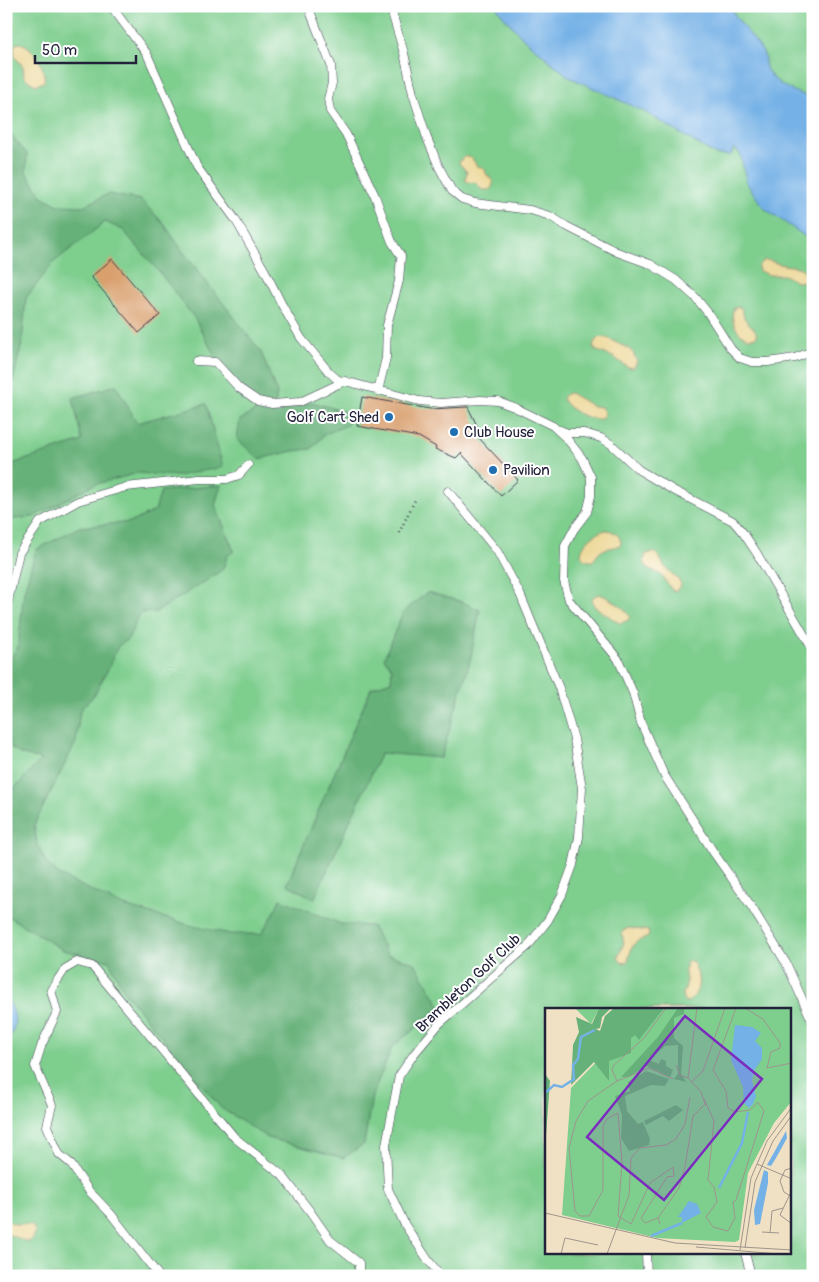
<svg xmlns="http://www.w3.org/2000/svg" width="819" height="1282" viewBox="0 0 819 1282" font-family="Pangolin,sans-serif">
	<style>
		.green { fill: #7ece8e; stroke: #507864; fill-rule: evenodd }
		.forest { fill: #66b179; stroke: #446a5a }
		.sand { fill: #eeda9e; stroke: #887e6c }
		.water { fill: #74b1e6; stroke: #4b6a90 }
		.building { fill: #d99f6d }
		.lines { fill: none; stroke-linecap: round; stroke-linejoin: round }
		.lane-casing { stroke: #413f50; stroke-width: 9 }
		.path { stroke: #413f50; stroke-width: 2.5; stroke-dasharray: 1 4; stroke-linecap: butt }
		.lane { stroke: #fff; stroke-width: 8 }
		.poi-dot { fill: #1f6fb2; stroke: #fff; stroke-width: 2 }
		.labels { text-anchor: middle; stroke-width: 4; stroke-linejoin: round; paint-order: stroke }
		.poi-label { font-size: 15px; fill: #22223b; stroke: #fff; text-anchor: start }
		.street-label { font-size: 15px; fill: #22223b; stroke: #fff }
		.inset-river { fill: none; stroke: #74b1e6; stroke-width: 2.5 }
		.inset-road { fill: none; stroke: #9e958d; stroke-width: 1 }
		.view { fill: #7b2cbf; fill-opacity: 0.15; stroke: #7b2cbf; stroke-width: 2.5 }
		.inset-edge { fill: none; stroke: #22223b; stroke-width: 2.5 }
	</style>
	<rect width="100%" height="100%" fill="#fff"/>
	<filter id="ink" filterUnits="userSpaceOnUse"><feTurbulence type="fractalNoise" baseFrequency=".02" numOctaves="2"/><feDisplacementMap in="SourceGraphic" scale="10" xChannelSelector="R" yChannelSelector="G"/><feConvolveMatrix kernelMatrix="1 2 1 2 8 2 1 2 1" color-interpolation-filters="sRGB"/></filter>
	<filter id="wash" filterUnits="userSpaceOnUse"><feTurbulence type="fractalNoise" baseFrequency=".0096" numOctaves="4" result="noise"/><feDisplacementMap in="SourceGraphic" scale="20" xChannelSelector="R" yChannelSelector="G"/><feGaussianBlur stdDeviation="1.12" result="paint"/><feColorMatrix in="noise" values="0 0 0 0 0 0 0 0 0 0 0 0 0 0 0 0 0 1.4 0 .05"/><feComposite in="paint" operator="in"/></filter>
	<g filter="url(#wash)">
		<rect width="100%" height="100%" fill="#f1e1c4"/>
		<path class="green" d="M6,6H813V1276H6ZM546,1009H790V1253H546Z"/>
		<path class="forest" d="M6,129L27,154L26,172L42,196L58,205L84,206L108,194L141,200L164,224L184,253L261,352L277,393L274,413L312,402L352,414L347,425L325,434L311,449L293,451L259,459L237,439L240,420L257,410L248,398L227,379L195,319L160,273L123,230L105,222L54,262L26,298L22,343L6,410Z
			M116,385L137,423L206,404L223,467L177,476L138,473L93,485L33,517L6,520V466L82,441L73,398Z
			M221,485L215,505L234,551L227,556L223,569L209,579L156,612L140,613L128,639L118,646L107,671L94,695L80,710L76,742L34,825L37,843L46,862L59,875L121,905L193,926L230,934H261L274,913L280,899L341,924L372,926L388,955L415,963L441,1008L392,1047L372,1096L364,1144L343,1158L268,1138L221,1108L125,993L109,961L63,950L6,915V797L41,760L20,754L6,744V665L18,647L24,591L36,550L79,527L131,522L155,511L161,491Z
			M428,592L462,602L480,610L470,661L441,758L381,753L314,899L287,884L371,688L391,681L392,668L384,658L403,612Z"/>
		<path class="sand" d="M19,43C32,44 47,69 44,82L36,85L30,82L24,76L23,66L15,57L14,45Z
			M465,156L471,157L477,166L484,168L487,175L493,181V185L490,190H482L476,183L468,182L465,180L467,172L459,163L461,159Z
			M764,260C772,260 776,264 784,265C793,267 810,265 804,281L797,282L784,275H769L759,271L758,266Z
			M740,307C744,312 742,314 745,319C749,326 756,327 757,336C743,345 727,321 734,308Z
			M600,337L607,338L629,349L633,353L637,362L633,368L628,367L613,357L595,350L593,346L595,341Z
			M570,393L592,406L601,407L605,413L601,419C589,420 567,410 562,398L566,394Z
			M606,530C614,531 619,534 621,542L620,545C604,551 604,545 593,561C569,562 586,534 606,530Z
			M652,552C661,554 660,562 666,568C671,574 677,576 681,584L680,587L675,591L672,590L661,575L647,567L644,562L645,555Z
			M598,594C606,595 627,609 630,617L627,621L619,623L594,606L592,598Z
			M629,928L648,931L649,934L648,937C645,939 642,939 640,940C630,944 631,955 627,962L622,963L618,957L624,943L622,934L624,930Z
			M690,961L693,962C700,976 702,992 688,1002L684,1001L682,995C692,978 680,974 687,962Z
			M6,1220L15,1224L31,1225L35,1230C33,1252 17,1235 6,1234Z"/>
		<path class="water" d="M496,6H730C738,23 752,35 762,51C766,56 764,64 767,70C775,85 798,94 813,98V242L764,208L747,184L740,153L734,148L731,155H716L643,111L569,77L523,38L504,17Z
			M6,998C15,1011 18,1021 11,1035L6,1037Z"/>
		<g id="blocks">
			<path class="building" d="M112,259L160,315L139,333L91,277Z
				M362,397L430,409L468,407L481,434L478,437L518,480L501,496L461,453L456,458L435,449L436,447L419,437L357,426Z"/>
		</g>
	</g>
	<g filter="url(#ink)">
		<use href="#blocks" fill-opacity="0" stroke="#413f50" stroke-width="1"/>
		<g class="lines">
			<g class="lane-casing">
				<path id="lane" d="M111,6L147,54L197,167L235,219L265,271L282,305L301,338L329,372L338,380L345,381
					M308,6L331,65L332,83L328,99L330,111L346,134L375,196L392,242L401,256L399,281L387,325L386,358L378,391
					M390,6L404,53L413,94L427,138L439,167L452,191L462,199L475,203L530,210L550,216L566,226L617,252L650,264L676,280L696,298L708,313L731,349L740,358L752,362H768L795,358L813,351
					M196,361L215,362L239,388L258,401L272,404L300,402L345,381L419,401L441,403L480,400L498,401L514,407L553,426L567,439L582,458L591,477V496L587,512L574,529L565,546L564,581L569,600L618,659L633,693L641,723L664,775L714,853L751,906L786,963L813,1023
					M560,430L567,433H584L601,438L611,444L639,470L673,490L733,521L744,534L756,552L813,650
					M6,610L19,553L40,522L78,501L126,487L199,479H227L239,475L248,465
					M646,1253L647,1276
					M745,1253L751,1276
					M159,1276L111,1214L89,1191L70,1163L59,1154L47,1126L52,1105L35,1066L42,1044L57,1012L51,990L65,969L77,962L92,966L235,1138L282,1175L309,1210L330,1240L359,1263V1276
					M441,1276L428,1260L405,1225L388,1189L386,1145L399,1076L414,1054L439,1024L528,946L548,920L562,895L573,865L579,837L582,788L574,739L559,688L520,594L497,551L448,491"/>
			</g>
			<path class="path" d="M399,533L415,500"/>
			<use href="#lane" class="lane"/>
		</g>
	</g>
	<g class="poi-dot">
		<circle cx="389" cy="417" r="5"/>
		<circle cx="454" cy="432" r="5"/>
		<circle cx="493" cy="470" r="5"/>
	</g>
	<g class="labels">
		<g class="poi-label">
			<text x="379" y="422" text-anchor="end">Golf Cart Shed</text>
			<text x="464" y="437">Club House</text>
			<text x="503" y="475">Pavilion</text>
		</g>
		<g class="street-label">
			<text transform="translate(468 983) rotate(-43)" y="5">Brambleton Golf Club</text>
		</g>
	</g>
	<g transform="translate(545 1008)">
		<rect width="246" height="246" fill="#f1e1c4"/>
		<path d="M30,0H54L46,16ZM104,0H246V94L229,115L203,165L194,232L190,234L112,230L17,207L26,80Z" fill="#7ece8e"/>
		<path d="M54,0H66L57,9L55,20L51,21L55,23L60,8L69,0H119L94,32L90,27L86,30V45L64,53V73L49,54L26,77L28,37L34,24L31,9L47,16ZM133,0H139V6L129,10V30L138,38L136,66L141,74L129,71L133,66V37L120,38L104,52L114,56L116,51L121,53V58L128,62L125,69L101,58L84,69H76L113,29ZM101,63L124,71L120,78L106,77L80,88L82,103L93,116L98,114L105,131L104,137L84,143L76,130L77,107L70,88L85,83L83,74ZM0,66L5,73L0,141ZM131,97L138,102L124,113L118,108L101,117L99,113Z" fill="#66b179"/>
		<path d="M190,17L207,19L216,25L210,33L217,40V51L209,63L207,73L211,88L208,96L218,104L208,96L204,100L199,95L198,79L186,52ZM241,123L242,130L231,150L226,158L222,157ZM219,162L223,164V175L215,216L210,217L209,202ZM144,193L152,196L156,205L137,215V209H133Z" fill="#74b1e6"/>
		<path class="inset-river" d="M0,85L9,77L17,79L29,71L28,57L33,51L36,29L50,22M174,180L197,135L203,104M106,228L137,215"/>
		<path class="inset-road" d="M200,0L218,11L235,35V40L226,44L222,60L247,55M143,70L152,0M72,73L104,60L128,71M146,74L158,63L180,0M159,91L169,113L163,172L169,179L172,194L161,209L168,219L183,223L190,210L188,194L191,192L219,103L213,94L205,102L190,104L183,100L181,83L168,62L191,0M212,156L247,171M247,160L240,162L235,173L239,184L247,189M247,182L235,207L247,216M0,205L130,235L247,242M113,210L134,180L140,159L148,108L160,96L156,84L143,70L135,67L131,57M115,216L113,210L100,215L96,210L122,169L129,168L128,159L105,175L86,216L73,208L77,155L73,105L62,111L58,118V182L44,208H35L30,203L24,140L31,113L43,93L72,73L67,62L69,57L99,30L121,0M217,224L234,225M225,225L227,203L238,200M151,239L233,246M200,240L210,174L228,133L247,107M195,242L206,170L222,133L247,99M16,246L20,230L53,237M62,246L84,187L86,150L95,140L121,137L131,131L140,116L145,89"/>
		<path class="view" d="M140,8L217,71L119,192L42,129Z"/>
		<rect width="246" height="246" class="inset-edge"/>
	</g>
	<rect width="819" height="1282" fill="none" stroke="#fff" stroke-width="25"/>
	<path d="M35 55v8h101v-8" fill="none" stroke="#22223b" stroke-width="2.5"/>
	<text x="42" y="55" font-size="15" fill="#22223b" stroke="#ffffff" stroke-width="4" paint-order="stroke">50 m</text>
</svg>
